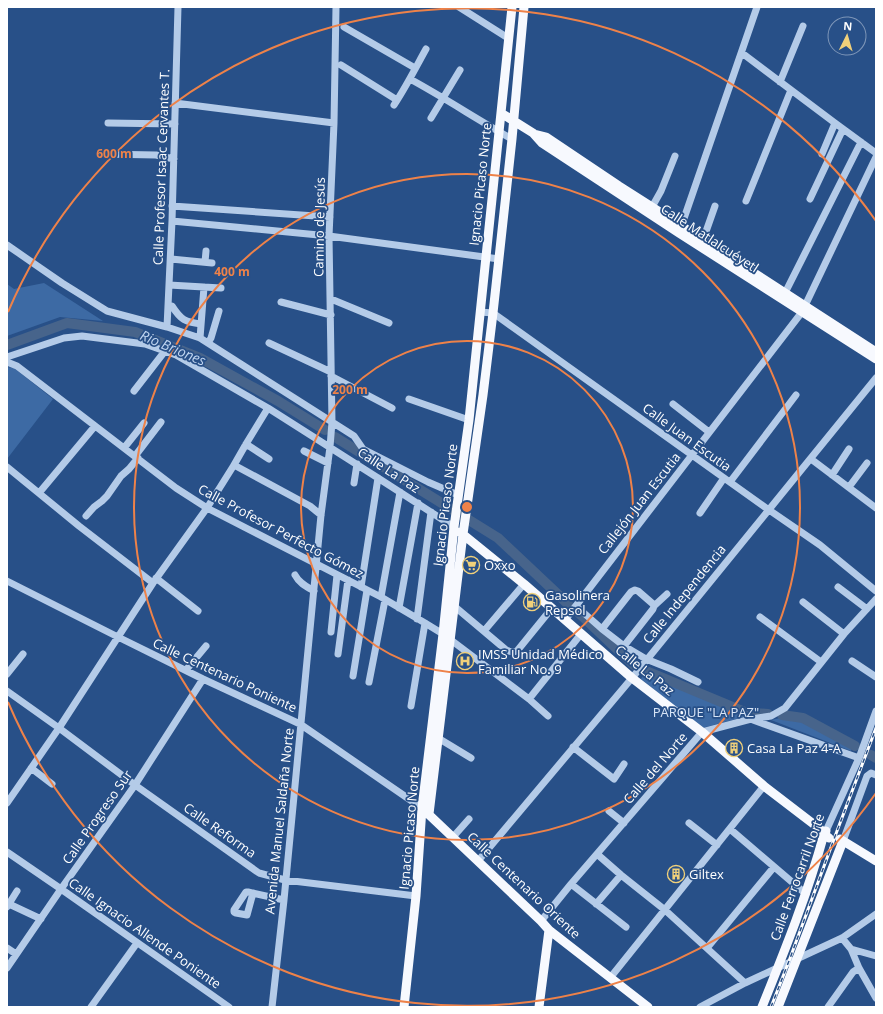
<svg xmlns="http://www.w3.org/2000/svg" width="883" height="1014" viewBox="0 0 883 1014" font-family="'Open Sans',sans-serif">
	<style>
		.green { fill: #3d6aa4 }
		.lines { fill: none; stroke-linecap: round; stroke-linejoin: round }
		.river { stroke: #47648b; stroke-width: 10 }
		.minor { stroke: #b4cbe8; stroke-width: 7 }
		.major { stroke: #f7f9fe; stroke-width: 9 }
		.rail-casing { stroke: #fff; stroke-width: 3 }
		.rail { stroke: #285088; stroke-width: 1.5; stroke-dasharray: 4.5; stroke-linecap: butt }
		.ring { fill: none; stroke: #ee8249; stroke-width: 2 }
		.labels { text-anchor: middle; stroke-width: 3.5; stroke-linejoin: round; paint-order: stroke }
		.street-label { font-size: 13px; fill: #fff; stroke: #285088 }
		.poi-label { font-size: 13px; fill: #fff; stroke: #285088; text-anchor: start }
		.park-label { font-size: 13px; fill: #d8e5f7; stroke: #285088 }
		.water-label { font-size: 14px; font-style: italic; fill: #c0d5f0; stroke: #285088 }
		.centre { fill: #ee8249; stroke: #285088; stroke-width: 2 }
		.ring-label { font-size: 12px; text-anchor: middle; font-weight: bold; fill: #ee8249; stroke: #285088; stroke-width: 3.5; stroke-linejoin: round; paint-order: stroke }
	</style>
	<rect width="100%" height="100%" fill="#285088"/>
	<path class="green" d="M44,283L103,321L60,317L7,336V284L14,289Z
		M7,367L14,368L53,399L7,459Z
		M646,670L745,712L751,715L702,728L641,679Z
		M780,718L801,721L852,747L851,751L771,720Z"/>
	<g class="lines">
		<path class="river" d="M7,345L67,323L135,332L200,358L278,401L325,430
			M335,437L498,538L568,604
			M578,612L634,665
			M644,670L745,712L768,714
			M782,715L803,718L855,746
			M871,755L876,758"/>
		<path class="minor" d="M459,7L508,38
			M344,27L415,68
			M742,53L835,123L876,153
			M341,65L397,100
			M410,79C445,98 478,120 512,139
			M780,82L803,26
			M175,103L334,123
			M394,105C406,87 416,67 426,49
			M431,118L460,70
			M108,123L175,124
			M102,154L156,155L174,159
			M822,154L835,123
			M810,199L843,129
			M746,201L791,90
			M172,206L330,217
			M652,207L661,191L675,156
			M172,221L329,236L499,259
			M680,230L757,7
			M703,240L715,206
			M7,245L62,283L107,311L167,327L200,338L354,436L363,449L428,482L458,495
			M171,259L212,263
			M205,262L206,251
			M169,285L221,288
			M785,293L861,142
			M331,299L389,323
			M281,302L331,315
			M168,306H172C181,320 185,322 201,324
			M480,312L493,313L769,510L820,545L876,591
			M167,327L172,221L178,7
			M200,338L204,287
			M208,343L211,338L219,311
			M269,343L331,372
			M7,357L64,338L82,336L145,344L176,355L268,408L378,478L454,527
			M7,362L17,366L176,488L207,508L381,597L425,623L443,634L529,699L548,716
			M331,376L392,408
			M134,391L165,351
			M409,399L469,420
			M673,404L709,432
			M246,444L269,459
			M124,448L144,423
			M304,451L328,463
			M135,456L161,422
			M811,459L876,508
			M234,465L310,506L321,515
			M7,467L79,526L153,583
			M832,475L849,449
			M730,482L796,395
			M354,483L357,464
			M849,487L867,463
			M39,493L95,426
			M700,513L724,478
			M86,516L94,507L102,501L107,496L121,476L129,469L138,458
			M295,575C299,583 307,587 314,591
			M156,578L198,611
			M7,581L118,637L203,679L300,724L422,808
			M361,587L378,478
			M838,587L867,609
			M381,597L400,492
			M803,602L844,634
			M454,606L505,649C509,652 512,653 517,651L552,608
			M576,606L602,629L624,646L646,659L671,669L698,682
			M399,608L418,503
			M760,617L821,662
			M417,619L431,512
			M565,620L802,312L876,157
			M602,629L631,592L635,590L638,591L653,604L654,606
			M484,631L524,584
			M331,632L337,575
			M624,646L653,609L654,606L667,594
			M338,654L348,580
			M852,661L876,677
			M186,670L206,646
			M7,674L23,654
			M353,676L367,590
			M369,682L385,600
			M7,691L59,728L135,785L259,873L285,880L416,896
			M529,699L581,634
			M411,706L425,623
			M753,720L859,758
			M438,738L471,758
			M573,747L614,779L624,764
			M31,768L52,784
			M7,803L59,728L153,583L207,508L234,465L246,444L268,408
			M609,811L624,823
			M689,823L717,845
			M730,829L806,894
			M826,831L859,758L876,711
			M453,837L469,819
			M843,841L867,776L871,773L876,775
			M7,852L61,889L229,1007
			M597,854L621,875L665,910L745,983
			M478,861L632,678L876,378
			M571,884L626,927
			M253,893L247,915L236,913L234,912V910L246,892H248L284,900
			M9,904L41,919
			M596,904L621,875
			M7,907L17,891
			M541,921L571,884L702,732L751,719L771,716L785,708L844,634L876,599
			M842,938L851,949L859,968L876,998
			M7,948L16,954
			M707,948L774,867
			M851,949L876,956
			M7,968L61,889L135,785L203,679
			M610,978L764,786
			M91,1007L137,943
			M272,1007L284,900L321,515L330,447L332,422L329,236L334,123L336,7
			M700,1007L745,983L842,938L876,914
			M828,1007L853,972L859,968"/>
		<path class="major" d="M501,113L533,133L542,143L679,233L876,359
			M534,134L546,137L619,186L652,207L873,350
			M460,532L524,584L632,678L702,732L764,786L820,829L824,834L829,838
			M424,810L541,921L549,930L648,1007
			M429,814L463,534L483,395L493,313L512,139L524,7
			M840,839L876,861
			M404,1007L416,896L422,808L443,634L454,527L469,420L512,7
			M539,1007L549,930
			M762,1007C785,950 808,893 824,834L826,831
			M778,1007L843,841"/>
		<g class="rail-casing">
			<path id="rail" d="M771,1007L789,961L837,831L876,728"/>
		</g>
		<use href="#rail" class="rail"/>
	</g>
	<g class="ring">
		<circle cx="467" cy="507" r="166"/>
		<circle cx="467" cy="507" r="333"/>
		<path d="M876 793A499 499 0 0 1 8 702M8 312A499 499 0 0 1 876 221"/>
	</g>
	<defs>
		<g id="supermarket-ring" transform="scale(0.9)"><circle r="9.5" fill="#285088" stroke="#f0d07a" stroke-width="1.5"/><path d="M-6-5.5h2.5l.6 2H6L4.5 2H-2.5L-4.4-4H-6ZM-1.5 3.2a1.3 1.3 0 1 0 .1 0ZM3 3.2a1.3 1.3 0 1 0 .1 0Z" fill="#f0d07a"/></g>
		<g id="fuel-ring" transform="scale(0.9)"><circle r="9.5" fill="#285088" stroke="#f0d07a" stroke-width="1.5"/><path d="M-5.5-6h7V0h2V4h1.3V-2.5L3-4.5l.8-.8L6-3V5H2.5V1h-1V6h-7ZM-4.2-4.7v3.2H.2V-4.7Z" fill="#f0d07a"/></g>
		<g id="hospital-ring" transform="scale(0.9)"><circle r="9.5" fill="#285088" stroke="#f0d07a" stroke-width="1.5"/><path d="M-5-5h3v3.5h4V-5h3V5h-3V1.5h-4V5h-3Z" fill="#f0d07a"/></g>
		<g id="building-ring" transform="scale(0.9)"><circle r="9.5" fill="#285088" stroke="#f0d07a" stroke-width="1.5"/><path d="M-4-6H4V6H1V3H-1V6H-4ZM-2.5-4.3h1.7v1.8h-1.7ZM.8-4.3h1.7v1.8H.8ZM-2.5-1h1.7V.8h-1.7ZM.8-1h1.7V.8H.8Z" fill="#f0d07a"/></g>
	</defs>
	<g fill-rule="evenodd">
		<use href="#supermarket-ring" x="471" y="565"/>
		<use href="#fuel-ring" x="532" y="602"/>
		<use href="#hospital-ring" x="465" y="661"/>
		<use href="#building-ring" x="734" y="748"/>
		<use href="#building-ring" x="676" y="874"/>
	</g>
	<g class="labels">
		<g class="street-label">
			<text transform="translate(161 167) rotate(-88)" y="5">Calle Profesor Isaac Cervantes T.</text>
			<text transform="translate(480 184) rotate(-84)" y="5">Ignacio Picaso Norte</text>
			<text transform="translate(319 227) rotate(-89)" y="5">Camino de Jesús</text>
			<text transform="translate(710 238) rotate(33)" y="5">Calle Matlalcuéyetl</text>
			<text transform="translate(687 437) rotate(36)" y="5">Calle Juan Escutia</text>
			<text transform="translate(389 470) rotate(33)" y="5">Calle La Paz</text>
			<text transform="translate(639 503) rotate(-52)" y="5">Callejón Juan Escutia</text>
			<text transform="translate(445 505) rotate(-83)" y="5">Ignacio Picaso Norte</text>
			<text transform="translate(281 531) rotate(28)" y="5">Calle Profesor Perfecto Gómez</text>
			<text transform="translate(684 594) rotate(-51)" y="5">Calle Independencia</text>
			<text transform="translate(645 670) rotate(39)" y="5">Calle La Paz</text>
			<text transform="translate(225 675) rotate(25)" y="5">Calle Centenario Poniente</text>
			<text transform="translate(655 768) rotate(-49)" y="5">Calle del Norte</text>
			<text transform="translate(97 817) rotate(-55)" y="5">Calle Progreso Sur</text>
			<text transform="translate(279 821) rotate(-84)" y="5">Avenida Manuel Saldaña Norte</text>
			<text transform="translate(409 828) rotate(-85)" y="5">Ignacio Picaso Norte</text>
			<text transform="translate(220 830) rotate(35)" y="5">Calle Reforma</text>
			<text transform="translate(797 877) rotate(-70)" y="5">Calle Ferrocarril Norte</text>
			<text transform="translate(524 885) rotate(43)" y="5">Calle Centenario Oriente</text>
			<text transform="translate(145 933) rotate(35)" y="5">Calle Ignacio Allende Poniente</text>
		</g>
		<g class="poi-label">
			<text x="484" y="570">Oxxo</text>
			<text x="545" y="600">Gasolinera<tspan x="545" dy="15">Repsol</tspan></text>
			<text x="478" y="659">IMSS Unidad Médico<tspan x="478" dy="15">Familiar No. 9</tspan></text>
			<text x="747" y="753">Casa La Paz 4-A</text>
			<text x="689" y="879">Giltex</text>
		</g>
		<g class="park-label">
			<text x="706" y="717">PARQUE "LA PAZ"</text>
		</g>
		<g class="water-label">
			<text transform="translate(173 348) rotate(23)" y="5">Rio Briones</text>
		</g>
	</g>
	<circle cx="467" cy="507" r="6" class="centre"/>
	<g class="ring-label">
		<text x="114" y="158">600 m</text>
		<text x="232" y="276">400 m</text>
		<text x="350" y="394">200 m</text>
	</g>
	<rect width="883" height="1014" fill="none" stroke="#ffffff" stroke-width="16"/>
	<g transform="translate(847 36) rotate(5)"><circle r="19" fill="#285088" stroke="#7e96b8"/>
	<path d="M0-3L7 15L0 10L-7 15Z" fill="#f0d07a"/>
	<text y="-6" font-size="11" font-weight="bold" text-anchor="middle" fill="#ffffff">N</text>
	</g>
</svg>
